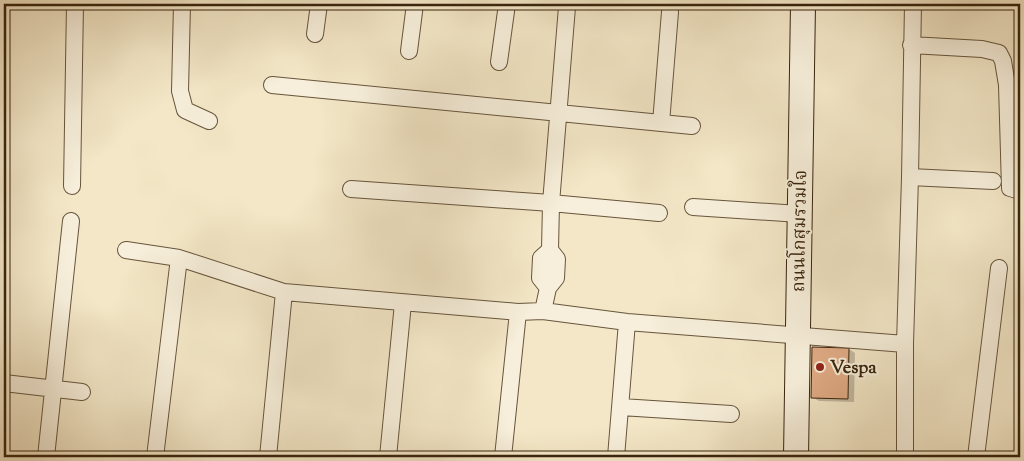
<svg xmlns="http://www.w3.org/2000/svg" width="1024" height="461" viewBox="0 0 1024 461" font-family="'Sorts Mill Goudy','Noto Serif Thai',serif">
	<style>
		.shadow { fill: #0003 }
		.building { fill: #dfaa84; stroke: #38240d }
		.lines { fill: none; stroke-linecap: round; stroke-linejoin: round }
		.street-casing { stroke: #67553c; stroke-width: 18 }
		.secondary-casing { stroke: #38240d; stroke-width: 26 }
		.street { stroke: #f7efdb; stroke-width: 16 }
		.secondary { stroke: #f7efdb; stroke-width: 24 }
		.poi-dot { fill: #8f2418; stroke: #f7efdb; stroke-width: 2 }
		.labels { text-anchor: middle; stroke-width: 4; stroke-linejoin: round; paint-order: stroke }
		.street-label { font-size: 18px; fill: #38240d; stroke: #f7efdb }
		.poi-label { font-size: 18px; font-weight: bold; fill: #38240d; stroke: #f7efdb; text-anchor: start }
	</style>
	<rect width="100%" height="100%" fill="#f3e7c7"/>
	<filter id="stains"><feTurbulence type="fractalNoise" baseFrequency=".004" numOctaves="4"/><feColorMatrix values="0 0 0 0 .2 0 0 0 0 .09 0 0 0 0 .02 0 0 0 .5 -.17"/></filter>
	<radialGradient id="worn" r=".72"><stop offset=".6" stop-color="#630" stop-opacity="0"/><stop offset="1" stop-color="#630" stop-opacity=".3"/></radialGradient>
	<path class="shadow" d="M849,349L855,353L854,402L819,401L812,397Z"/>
	<path class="building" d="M812,347L849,348L848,399L811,398Z"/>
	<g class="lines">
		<g class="street-casing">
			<path id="street" d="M182,4L180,91L185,110L209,121
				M315,34L319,4
				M911,45L982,49L999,53L1003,61L1007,85L1010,188L1020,191
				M409,51L415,4
				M499,62L507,4
				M272,85L692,126
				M661,123L670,12
				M910,177L993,181
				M72,186L75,4
				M351,189L551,203L659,213
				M693,207L800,214
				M126,250L179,258L284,292L518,312L543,311L627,322L905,344
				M548,288L540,278L541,258L550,250
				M543,311L548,288L556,278L557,259L550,250L551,203L567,7
				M4,383L82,392
				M621,407L731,414
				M46,457L71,221
				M155,457L179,258
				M268,457L284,292
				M388,457L403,303
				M503,457L518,312
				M616,457L627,322
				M905,457V344L910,177L913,4
				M976,457L999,268"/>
		</g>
		<g class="secondary-casing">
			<path id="secondary" d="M796,457L803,4"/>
		</g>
		<use href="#street" class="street"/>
		<use href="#secondary" class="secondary"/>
	</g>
	<circle class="poi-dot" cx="820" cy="367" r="5"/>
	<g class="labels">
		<g class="street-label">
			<text transform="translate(799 231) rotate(-89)" y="6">ถนนโกสุมรวมใจ</text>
		</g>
		<g class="poi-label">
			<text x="830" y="373">Vespa</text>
		</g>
	</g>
	<rect width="1024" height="461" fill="none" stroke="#f3e7c7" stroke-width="20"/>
	<rect x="5" y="5" width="1014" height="451" fill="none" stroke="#38240d" stroke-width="2.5"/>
	<rect x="10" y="10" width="1004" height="441" fill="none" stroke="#38240d"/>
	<rect width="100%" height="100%" filter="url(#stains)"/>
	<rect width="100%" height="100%" fill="url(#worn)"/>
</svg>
